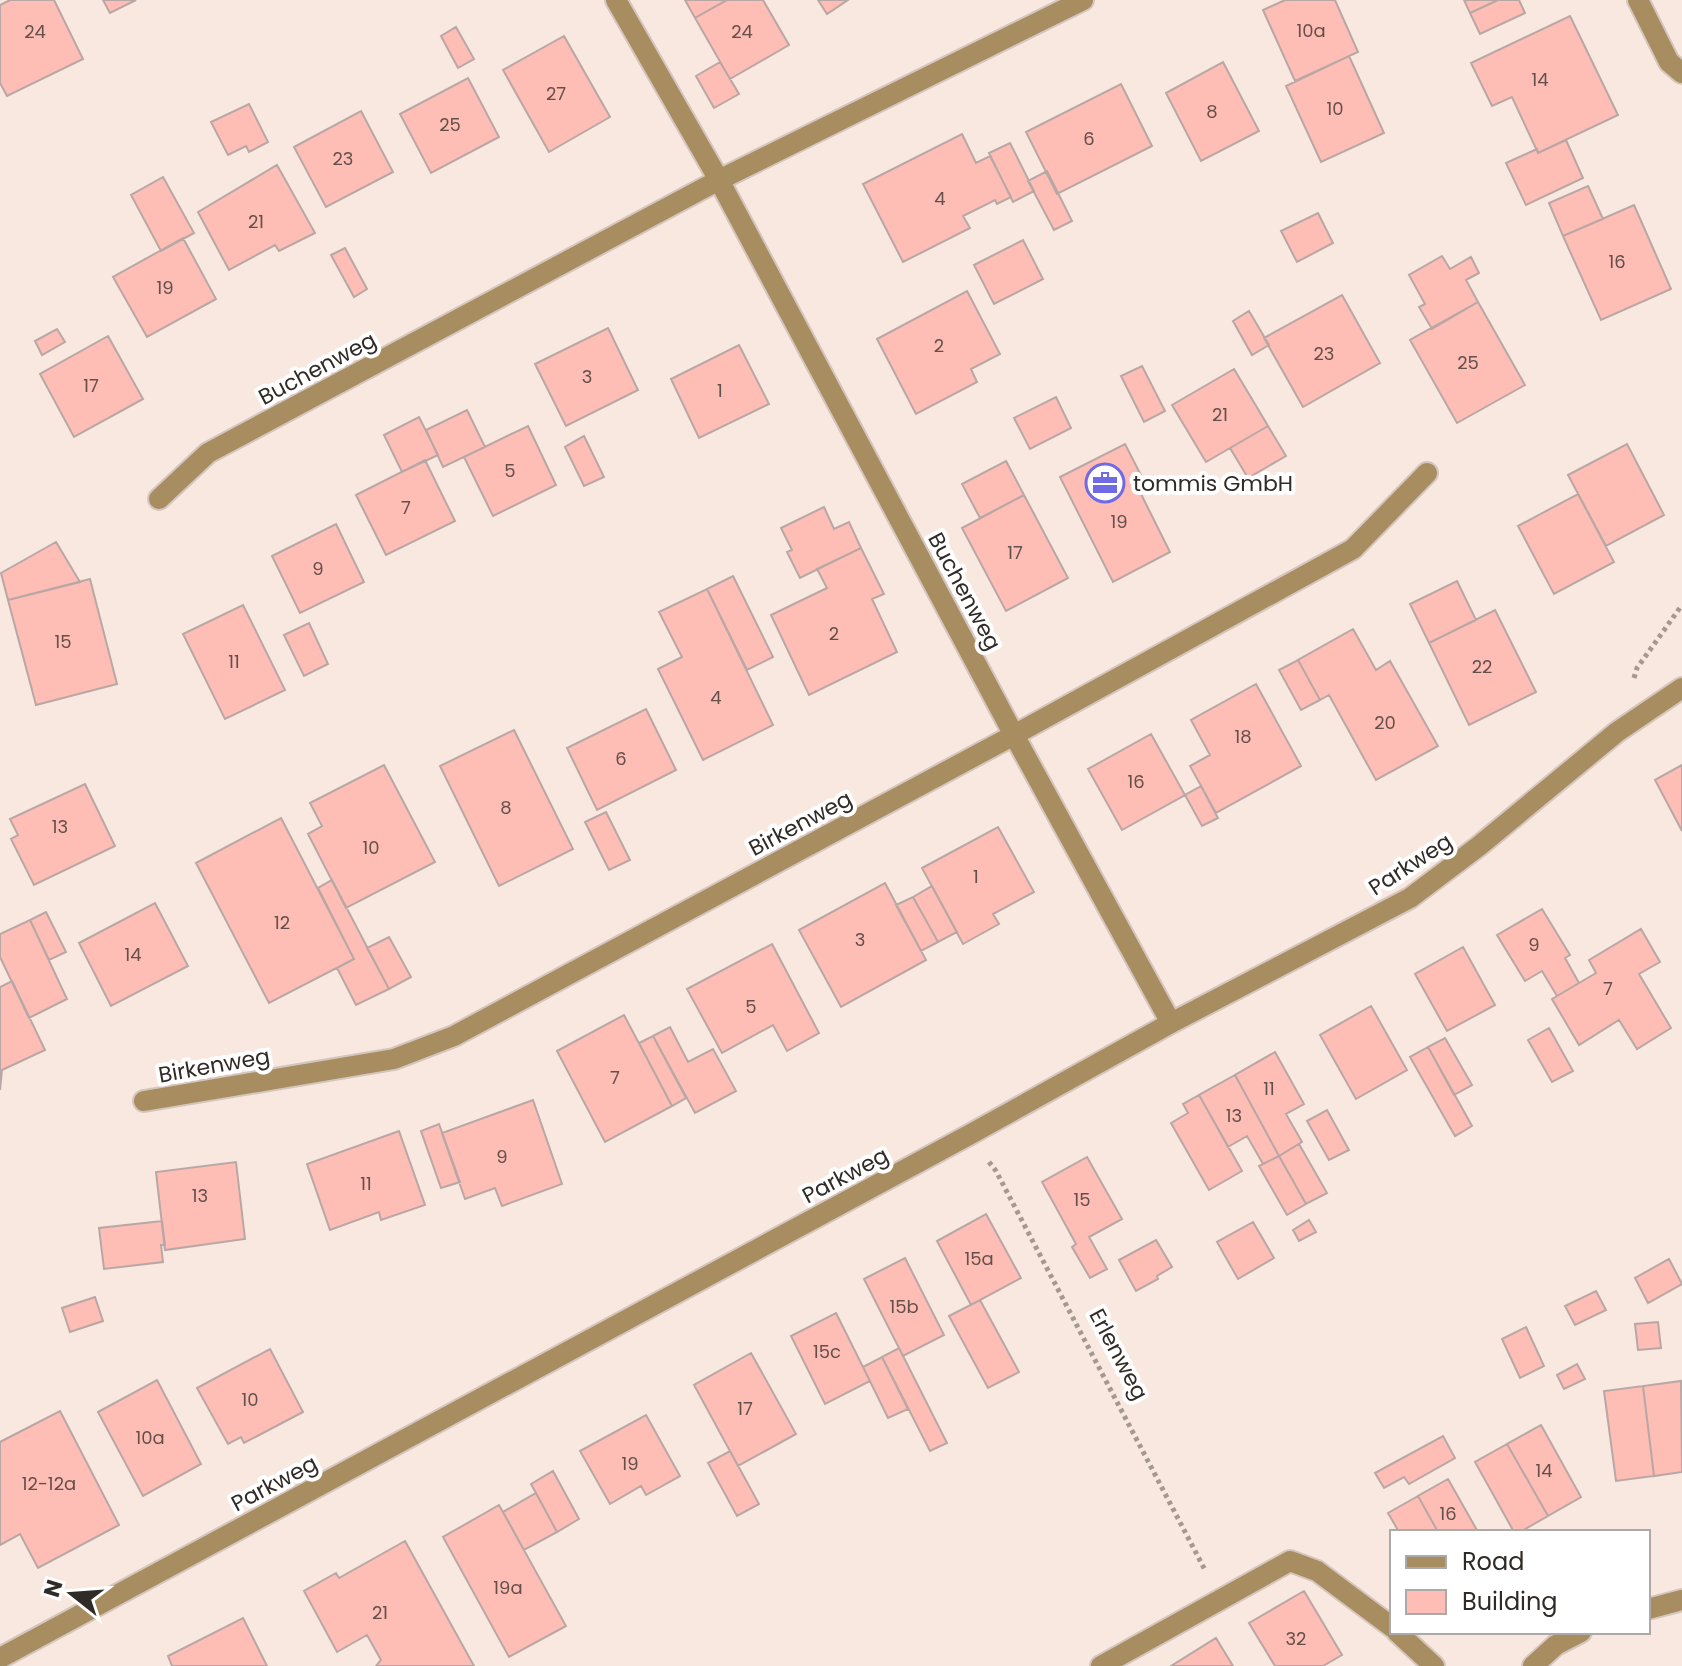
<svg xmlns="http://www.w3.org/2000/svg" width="1682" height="1666" viewBox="0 0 1682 1666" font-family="Poppins,sans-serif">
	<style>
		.building { fill: #febdb5; stroke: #b9a7a5; stroke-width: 2 }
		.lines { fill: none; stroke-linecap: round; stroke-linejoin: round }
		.minor-casing { stroke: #d4c6be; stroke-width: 24 }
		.path { stroke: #a49891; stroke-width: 5; stroke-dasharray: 4 4; stroke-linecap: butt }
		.minor { stroke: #a88d60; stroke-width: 20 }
		.labels { text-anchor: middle; stroke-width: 8; stroke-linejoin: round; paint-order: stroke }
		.number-label { font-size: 18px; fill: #64504a }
		.street-label { font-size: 22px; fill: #302b27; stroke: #fff }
		.poi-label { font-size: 22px; fill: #302b27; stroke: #fff; text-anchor: start }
	</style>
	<rect width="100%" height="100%" fill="#f8e8df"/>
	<path class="building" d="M10,0H54L83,59L7,96L0,83V5Z
		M103,0H136L110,13Z
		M685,0H727L695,18Z
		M727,0H763L789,45L730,79L695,18Z
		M818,0H848L827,14Z
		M1285,0H1335L1358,52L1295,81L1263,10Z
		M1464,0H1498L1470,13Z
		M1498,0H1519L1525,13L1480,34L1470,13Z
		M1570,16L1618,115L1538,153L1512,97L1492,106L1471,63Z
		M456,27L474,59L458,68L441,36Z
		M564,36L610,117L549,152L503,70Z
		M1349,56L1384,133L1321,162L1286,86Z
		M720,62L739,94L714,108L696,76Z
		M1223,62L1259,131L1201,161L1166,93Z
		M468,78L499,137L431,173L400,114Z
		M1121,84L1152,146L1057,194L1026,132Z
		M249,104L268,142L249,152L246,146L228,155L211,122Z
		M361,111L393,172L326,207L294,147Z
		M962,134L976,163L990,156L1011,197L997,204L995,200L963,216L970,228L903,262L863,184Z
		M1566,140L1583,178L1526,205L1506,163L1537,149L1538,153Z
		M1010,143L1034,191L1013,202L989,153Z
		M277,165L315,233L279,251L275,245L229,270L198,212Z
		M1047,171L1072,221L1054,230L1028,181Z
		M163,177L194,233L161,251L131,195Z
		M1588,186L1603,219L1563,236L1549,203Z
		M1634,205L1671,289L1601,320L1563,236Z
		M1318,213L1333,243L1297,262L1281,231Z
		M183,238L216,299L147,337L113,277Z
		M1023,240L1043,279L994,304L974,265Z
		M345,248L367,289L354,297L331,255Z
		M1442,256L1450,269L1471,257L1479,273L1466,280L1478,302L1432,329L1419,307L1425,304L1409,275Z
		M967,291L1000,354L971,369L977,382L916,414L877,339Z
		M1342,295L1380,363L1303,407L1264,338Z
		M1478,302L1525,385L1457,423L1410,340Z
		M1249,311L1269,345L1252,355L1233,321Z
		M608,328L638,390L566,426L535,364Z
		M57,329L65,342L42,355L35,341Z
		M108,336L143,399L74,437L40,374Z
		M739,345L769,404L699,438L671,379Z
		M1142,366L1165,411L1144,422L1121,376Z
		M1234,369L1268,426L1206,462L1172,405Z
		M1056,397L1071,428L1030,449L1014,418Z
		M467,410L485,447L443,467L426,430Z
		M419,417L438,455L402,472L384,435Z
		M528,426L556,485L493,516L464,457Z
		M1268,426L1286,456L1248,478L1230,448Z
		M584,436L604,477L584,486L565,447Z
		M1125,444L1148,489L1140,492L1170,552L1113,582L1060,477Z
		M1627,444L1664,515L1606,546L1568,475Z
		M425,460L455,521L386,555L356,495Z
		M1006,461L1024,495L980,518L962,484Z
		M1578,494L1614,562L1554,594L1518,526Z
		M1024,495L1068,578L1006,611L962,528Z
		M824,507L834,529L849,522L861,548L800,578L787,552L792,550L781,528Z
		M336,524L364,582L300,613L272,556Z
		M56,542L80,582L8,600L1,573Z
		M861,548L884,594L872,599L897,652L809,695L771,615L827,588L817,569Z
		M733,576L773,657L747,670L707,589Z
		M90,579L117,684L36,705L8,600Z
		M1457,581L1476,620L1429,643L1410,604Z
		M707,589L773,725L703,760L658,669L682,657L659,612Z
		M243,605L285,690L225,719L183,634Z
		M1495,610L1536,692L1469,725L1429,643Z
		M309,623L328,664L304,676L284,635Z
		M1353,629L1376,670L1390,661L1438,746L1376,780L1329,695L1320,700L1298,660Z
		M1298,660L1320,700L1301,710L1279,670Z
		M1256,684L1301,766L1216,813L1190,766L1210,755L1191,720Z
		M646,709L676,770L597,810L567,748Z
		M514,730L573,849L499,886L440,766Z
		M1151,734L1185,795L1122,830L1088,769Z
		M384,765L435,862L346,908L308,834L322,826L310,803Z
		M1682,765V831L1655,780Z
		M85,784L115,846L34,885L11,839L18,835L10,819Z
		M1201,786L1218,818L1202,826L1185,795Z
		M606,812L630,860L609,870L585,822Z
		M281,818L354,959L269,1003L196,863Z
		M998,827L1034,892L993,914L999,924L963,944L922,868Z
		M332,880L389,989L356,1005L337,968L354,959L318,888Z
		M885,883L926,960L841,1007L799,930Z
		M932,886L957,932L938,942L913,897Z
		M913,897L938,942L921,951L896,905Z
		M155,903L188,966L111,1006L79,943Z
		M1542,909L1570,955L1565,958L1579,983L1557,996L1542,971L1525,981L1497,935Z
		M46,912L66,952L49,960L30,920Z
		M30,920L67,999L29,1018L0,957V934Z
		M1641,929L1660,962L1639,974L1671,1028L1637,1049L1619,1020L1579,1045L1552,999L1596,973L1589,960Z
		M389,937L411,977L389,989L367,948Z
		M772,944L819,1033L787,1051L773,1025L722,1053L687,989Z
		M1463,947L1495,1005L1447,1031L1415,974Z
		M12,981L45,1050L2,1070L0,1090V987Z
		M1371,1006L1407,1070L1356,1099L1320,1035Z
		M624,1015L672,1106L605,1142L557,1051Z
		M670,1027L688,1062L713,1049L736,1091L695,1113L653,1036Z
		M1549,1028L1573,1071L1552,1082L1528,1040Z
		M653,1036L686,1098L672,1106L639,1043Z
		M1445,1038L1472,1085L1454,1095L1428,1047Z
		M1428,1047L1472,1126L1455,1136L1410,1057Z
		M1275,1052L1304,1104L1286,1114L1302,1142L1279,1156L1235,1075Z
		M1235,1075L1279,1156L1263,1164L1247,1136L1228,1147L1199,1095Z
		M1199,1095L1242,1171L1209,1190L1171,1123L1188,1113L1183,1104Z
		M533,1100L562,1184L502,1206L495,1188L465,1199L442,1133Z
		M1327,1110L1349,1150L1329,1160L1307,1121Z
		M439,1124L460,1182L441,1188L421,1131Z
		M399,1131L425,1205L381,1220L379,1212L330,1230L307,1164Z
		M1299,1144L1327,1193L1306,1204L1279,1156Z
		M1279,1156L1306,1204L1287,1215L1259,1166Z
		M1087,1157L1122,1219L1089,1237L1107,1269L1090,1278L1072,1247L1076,1244L1042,1182Z
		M236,1162L245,1239L165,1250L156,1172Z
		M986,1214L1021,1278L971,1305L937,1241Z
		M1309,1220L1316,1232L1299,1241L1293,1230Z
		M162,1221L165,1245H161L163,1262L104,1269L99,1228Z
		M1253,1222L1274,1258L1238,1279L1217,1242Z
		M1156,1240L1172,1267L1157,1276L1158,1279L1136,1291L1119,1260Z
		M905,1258L944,1335L903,1356L864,1279Z
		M1669,1259L1682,1284L1648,1303L1635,1278Z
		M1596,1291L1606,1310L1575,1325L1565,1306Z
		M95,1297L103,1321L70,1332L62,1308Z
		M980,1300L1019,1372L988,1388L949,1316Z
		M836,1313L870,1381L825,1404L791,1336Z
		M1658,1322L1661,1348L1638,1350L1635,1324Z
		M1526,1327L1544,1366L1520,1378L1502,1339Z
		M899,1348L947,1443L930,1451L882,1357Z
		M270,1349L303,1412L244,1443L241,1437L228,1444L197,1388Z
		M751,1353L796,1434L738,1466L694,1385Z
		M882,1357L908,1409L888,1418L863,1367Z
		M1577,1364L1585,1379L1564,1389L1557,1375Z
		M157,1380L201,1464L143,1496L98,1412Z
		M1681,1381L1682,1472L1654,1476L1643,1386Z
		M1643,1386L1654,1476L1616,1481L1604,1391Z
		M60,1411L119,1525L38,1568L20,1534L0,1545V1442Z
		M646,1415L680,1476L646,1495L641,1486L610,1504L580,1451Z
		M1541,1425L1581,1497L1548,1516L1507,1444Z
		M1443,1436L1455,1458L1409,1484L1404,1477L1384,1488L1375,1473Z
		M1507,1444L1548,1516L1520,1532H1514L1475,1462Z
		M730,1451L759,1504L737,1516L708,1463Z
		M553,1471L579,1519L557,1532L531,1484Z
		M1448,1479L1478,1532H1438L1418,1496Z
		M536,1493L557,1532L524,1550L503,1512Z
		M1418,1496L1438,1532H1399L1388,1513Z
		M499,1505L566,1626L509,1657L443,1537Z
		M405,1541L474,1666H376L381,1660L367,1635L337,1652L304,1591L336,1573L339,1578Z
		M1304,1591L1342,1655L1323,1666H1275L1249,1623Z
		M243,1618L267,1666H172L168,1656Z
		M1216,1638L1233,1666H1171Z"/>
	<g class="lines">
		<g class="minor-casing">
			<path id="minor" d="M616,0L719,180L1014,735L1171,1023
				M1638,0L1669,62L1682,73
				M159,499L208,453L719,180L1083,0
				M144,1101L394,1059L454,1036L1014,735L1353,549L1427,473
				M1648,1609L1682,1600
				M1397,1632L1434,1666
				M0,1658L969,1135L1171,1023L1410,898L1479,846L1617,732L1682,688
				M1101,1666L1290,1561L1317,1571L1392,1627
				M1533,1666L1556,1645L1581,1632"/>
		</g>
		<path class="path" d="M1634,678L1637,668L1682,605
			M989,1162L996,1171L1205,1570"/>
		<use href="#minor" class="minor"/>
	</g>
	<defs>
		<g id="office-ring" transform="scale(2)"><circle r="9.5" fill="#fff" stroke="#706be5" stroke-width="1.5"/><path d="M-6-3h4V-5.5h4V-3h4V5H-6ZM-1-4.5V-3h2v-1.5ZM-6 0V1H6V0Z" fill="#706be5"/></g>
	</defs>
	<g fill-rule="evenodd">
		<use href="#office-ring" x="1105" y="483"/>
	</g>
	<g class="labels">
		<g class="number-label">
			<text x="1311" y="37">10a</text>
			<text x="35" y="38">24</text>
			<text x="742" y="38">24</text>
			<text x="1540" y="86">14</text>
			<text x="556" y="100">27</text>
			<text x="1335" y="115">10</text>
			<text x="1212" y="118">8</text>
			<text x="450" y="131">25</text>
			<text x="1089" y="145">6</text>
			<text x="343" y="165">23</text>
			<text x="940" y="205">4</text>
			<text x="256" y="228">21</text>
			<text x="1617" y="268">16</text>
			<text x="165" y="294">19</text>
			<text x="939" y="352">2</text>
			<text x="1324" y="360">23</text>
			<text x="1468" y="369">25</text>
			<text x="587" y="383">3</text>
			<text x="91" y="392">17</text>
			<text x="720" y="397">1</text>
			<text x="1220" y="421">21</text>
			<text x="510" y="477">5</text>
			<text x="406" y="514">7</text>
			<text x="1119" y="528">19</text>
			<text x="1015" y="559">17</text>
			<text x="318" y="575">9</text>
			<text x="834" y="640">2</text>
			<text x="63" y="648">15</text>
			<text x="234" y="668">11</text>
			<text x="1482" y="673">22</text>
			<text x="716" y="704">4</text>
			<text x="1385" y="729">20</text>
			<text x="1243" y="743">18</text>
			<text x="621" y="765">6</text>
			<text x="1136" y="788">16</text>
			<text x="506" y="814">8</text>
			<text x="60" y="833">13</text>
			<text x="371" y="854">10</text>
			<text x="976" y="883">1</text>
			<text x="282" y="929">12</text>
			<text x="860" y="946">3</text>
			<text x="1534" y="951">9</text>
			<text x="133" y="961">14</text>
			<text x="1608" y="995">7</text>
			<text x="751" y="1013">5</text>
			<text x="615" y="1084">7</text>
			<text x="1269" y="1095">11</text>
			<text x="1234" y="1122">13</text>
			<text x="502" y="1163">9</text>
			<text x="366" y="1190">11</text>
			<text x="200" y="1202">13</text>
			<text x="1082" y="1206">15</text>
			<text x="979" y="1265">15a</text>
			<text x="904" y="1313">15b</text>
			<text x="827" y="1358">15c</text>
			<text x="250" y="1406">10</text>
			<text x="745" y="1415">17</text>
			<text x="150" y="1444">10a</text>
			<text x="630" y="1470">19</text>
			<text x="1544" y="1477">14</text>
			<text x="49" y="1490">12-12a</text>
			<text x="1448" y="1520">16</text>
			<text x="508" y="1594">19a</text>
			<text x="380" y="1619">21</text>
			<text x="1296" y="1645">32</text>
		</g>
		<g class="street-label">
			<text transform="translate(317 368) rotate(-28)" y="8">Buchenweg</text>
			<text transform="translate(965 591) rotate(62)" y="8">Buchenweg</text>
			<text transform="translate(800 823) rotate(-28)" y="8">Birkenweg</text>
			<text transform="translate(1410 864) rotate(-33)" y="8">Parkweg</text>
			<text transform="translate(214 1065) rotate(-10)" y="8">Birkenweg</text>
			<text transform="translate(845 1175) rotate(-28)" y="8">Parkweg</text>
			<text transform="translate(1119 1354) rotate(62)" y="8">Erlenweg</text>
			<text transform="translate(274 1483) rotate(-28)" y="8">Parkweg</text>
		</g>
		<g class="poi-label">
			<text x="1133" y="491">tommis GmbH</text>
		</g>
	</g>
	<rect x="1390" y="1530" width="260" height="104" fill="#ffffff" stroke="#acaaa9" stroke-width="2"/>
	<rect x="1406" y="1556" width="40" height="12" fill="#a88d60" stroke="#acaaa9" stroke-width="2"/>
	<text x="1462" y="1570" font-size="24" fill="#302b27">Road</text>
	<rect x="1406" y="1590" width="40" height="24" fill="#febdb5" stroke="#acaaa9" stroke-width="2"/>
	<text x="1462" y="1610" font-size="24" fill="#302b27">Building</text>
	<g transform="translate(72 1594) rotate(287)" stroke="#ffffff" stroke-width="6" paint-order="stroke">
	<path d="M0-6L14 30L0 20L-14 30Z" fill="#302b27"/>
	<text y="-12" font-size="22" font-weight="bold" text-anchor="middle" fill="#302b27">N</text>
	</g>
</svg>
